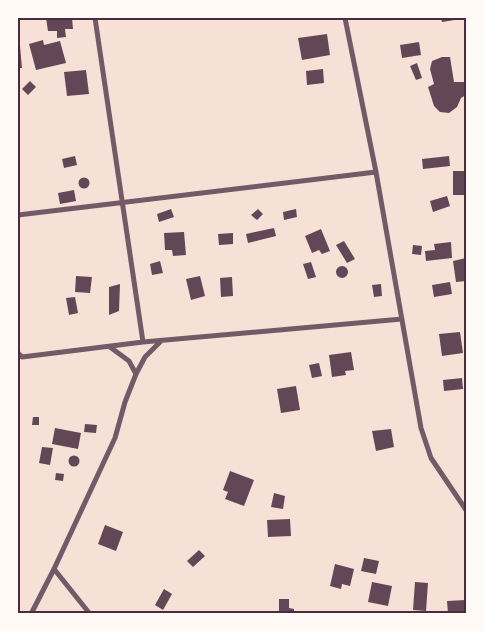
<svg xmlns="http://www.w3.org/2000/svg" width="484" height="631" viewBox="0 0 484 631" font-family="'Fira Sans',sans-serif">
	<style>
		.building { fill: #644757 }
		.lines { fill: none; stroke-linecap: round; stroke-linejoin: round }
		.minor { stroke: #755966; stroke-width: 5 }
		.neatline { fill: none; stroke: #4a2c40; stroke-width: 2 }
	</style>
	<rect width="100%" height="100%" fill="#f7e1d7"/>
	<path class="building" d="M46,18H72L73,29H65L66,37L57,38V31H48Z
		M441,18H461V19L442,22Z
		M327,34L330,55L302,60L298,38Z
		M43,40L44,45L60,41L66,63L36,70L29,44Z
		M419,42L421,55L402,58L400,45Z
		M18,46H20L22,68H18Z
		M442,57H450L454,82H466V95L461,98L457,107L449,113L440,112L434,106L428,87L434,84L430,69L432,61Z
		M417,63L422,78L416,80L410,66Z
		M323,69L324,83L307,85L306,71Z
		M86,70L89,94L67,96L64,72Z
		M30,81L36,87L28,95L22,89Z
		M75,156L77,165L64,168L62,159Z
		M449,156L450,166L423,169L422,159Z
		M453,171H466V195H453Z
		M78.5 183a5.5 5.5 0 1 1 11 0a5.5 5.5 0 1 1-11 0Z
		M74,190L76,201L60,204L58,193Z
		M447,196L450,206L433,212L430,201Z
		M171,209L174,217L159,222L157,214Z
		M258,209L263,214L257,220L251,215Z
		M296,209L297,217L284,220L283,212Z
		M274,228L276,236L248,243L246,234Z
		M321,229L330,251L322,254L319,250L312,253L305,236Z
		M184,232L186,255L173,256L172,250H165L164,233Z
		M233,233V244L219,245L218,234Z
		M344,241L355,259L347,263L336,245Z
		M451,242L452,258L426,261L425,251L435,250L434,244Z
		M413,245L422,246L421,255L412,254Z
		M466,258V281L456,282L453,261Z
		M160,261L163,273L152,275L150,264Z
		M311,262L316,277L308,279L303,264Z
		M336 272a6 6 0 1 1 12 0a6 6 0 1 1-12 0Z
		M76,276L92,277L90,293L75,292Z
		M200,276L205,296L191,300L186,279Z
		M232,277L233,296L221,297L220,278Z
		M450,282L452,294L434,297L432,285Z
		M120,284L119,311L109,315V287Z
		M381,284L382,296L374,297L372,285Z
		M75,297L78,313L69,315L66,298Z
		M460,332L463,353L442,356L439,334Z
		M351,352L354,370L345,371L346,375L332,377L329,355Z
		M319,363L322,376L312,378L309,365Z
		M462,378L463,389L444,391L443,380Z
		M296,386L300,410L281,413L277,389Z
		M33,417H39V425H32Z
		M85,424L97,425L96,433L84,432Z
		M55,428L81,433L78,449L52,444Z
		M391,429L394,447L376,451L372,431Z
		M42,447L53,448L50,465L39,463Z
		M68.5 461a5.5 5.5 0 1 1 11 0a5.5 5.5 0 1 1-11 0Z
		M230,471L254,480L244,506L225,499L228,492L223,490Z
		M56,473L64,474L63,481L55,480Z
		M274,493L285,496L283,509L271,507Z
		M290,519L291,536L268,537L267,520Z
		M105,525L123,532L116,551L98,544Z
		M199,550L205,556L193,567L187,561Z
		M364,558L379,561L376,574L361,571Z
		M335,564L354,569L350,586L342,584L341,589L330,586Z
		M372,582L392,586L388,606L368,602Z
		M415,582L428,583L426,611L413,610Z
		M164,589L172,594L163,610L155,605Z
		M279,599H289V608L294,609V614H283V611H279Z
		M466,600V614H448L447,601Z"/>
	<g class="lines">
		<path class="minor" d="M95,18L143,342
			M345,18L376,172L421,428L431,458L466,510
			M18,215L376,172
			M110,347L129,361L136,374
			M18,353L22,357L143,342L402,319
			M54,569L90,614
			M31,614L54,569L115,438L125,402L136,374L145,357L161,341"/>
	</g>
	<rect width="484" height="631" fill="none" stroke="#fffaf5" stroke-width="38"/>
	<rect x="19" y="19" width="446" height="593" class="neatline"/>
</svg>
